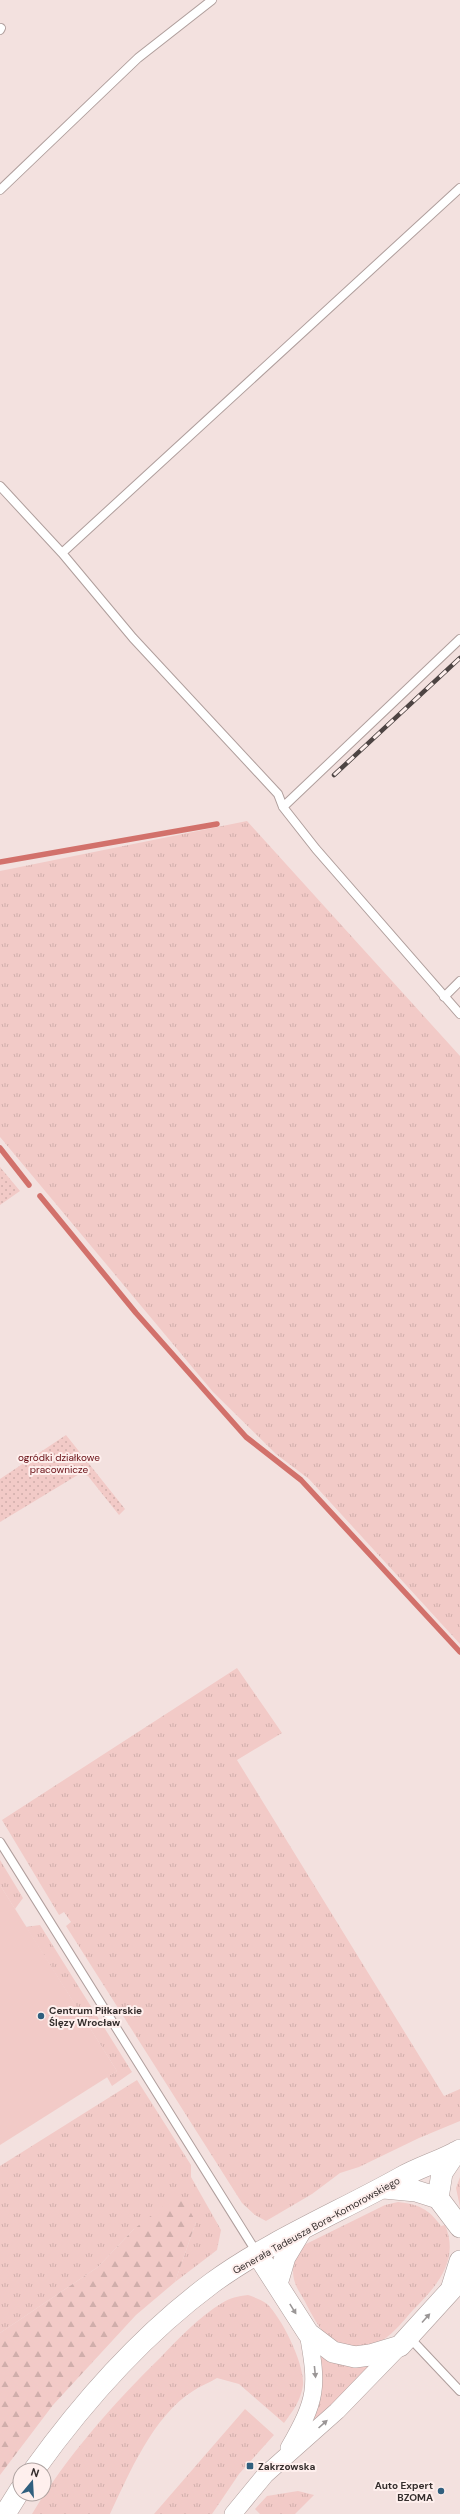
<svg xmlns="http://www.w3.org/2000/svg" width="460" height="2514" viewBox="0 0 460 2514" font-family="'DM Sans',sans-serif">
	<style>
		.grass { fill: url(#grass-tufts) }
		.forest { fill: url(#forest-firs) }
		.garden { fill: url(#garden-dots) }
		.pitch { fill: #f2cac7 }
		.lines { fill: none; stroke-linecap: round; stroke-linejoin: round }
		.stream { stroke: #d2716b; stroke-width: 5.5 }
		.service-casing { stroke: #af9e9c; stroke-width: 10 }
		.minor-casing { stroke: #af9e9c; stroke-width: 18 }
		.tertiary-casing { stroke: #af9e9c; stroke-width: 22 }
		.service { stroke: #fff; stroke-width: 8 }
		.minor { stroke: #fff; stroke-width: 17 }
		.tertiary { stroke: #fff; stroke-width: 21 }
		.rail-casing { stroke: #4d4443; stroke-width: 4.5 }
		.rail { stroke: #feefed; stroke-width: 3; stroke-dasharray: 9; stroke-linecap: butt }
		.oneway { fill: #9a9696 }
		.poi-dot { fill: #305f7e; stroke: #feefed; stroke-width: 1.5 }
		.labels { text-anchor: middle; stroke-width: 4; stroke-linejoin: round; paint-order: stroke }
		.park-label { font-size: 10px; fill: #680e14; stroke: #feefed }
		.poi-label { font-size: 10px; font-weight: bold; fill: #352e2d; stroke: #feefed; text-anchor: start }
		.street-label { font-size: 10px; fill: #352e2d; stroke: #feefed }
	</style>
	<defs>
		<pattern id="grass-tufts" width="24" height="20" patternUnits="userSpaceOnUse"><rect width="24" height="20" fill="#f2cac7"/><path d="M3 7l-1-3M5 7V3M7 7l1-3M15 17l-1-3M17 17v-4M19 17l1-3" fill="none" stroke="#d0aeab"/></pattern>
		<pattern id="forest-firs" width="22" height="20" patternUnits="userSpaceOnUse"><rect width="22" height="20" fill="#f2cac7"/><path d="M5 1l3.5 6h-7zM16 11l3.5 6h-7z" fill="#d0aeab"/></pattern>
		<pattern id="garden-dots" width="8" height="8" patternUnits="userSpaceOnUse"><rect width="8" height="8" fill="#f2cac7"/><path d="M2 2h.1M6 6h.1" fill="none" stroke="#d0aeab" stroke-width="1.8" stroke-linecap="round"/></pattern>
	</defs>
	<rect width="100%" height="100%" fill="#f3e1df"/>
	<path class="grass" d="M247,821L460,1056V1644L309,1479L276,1454L213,1392L0,1137V871Z
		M237,1668L282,1733L237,1760L444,2096L460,2089V2121L419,2138L359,2167L340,2173L312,2194L266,2221L255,2215L242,2203L66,1926L71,1922L64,1912L59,1915L2,1820Z
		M0,1860L23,1898L15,1909L0,1885Z
		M40,1925L132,2072L112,2086L107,2077L117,2071L26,1927Z
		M137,2080L191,2165V2177L221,2230L217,2250L175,2282L196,2222L134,2229L98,2267L0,2333V2166Z
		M460,2177V2207L456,2188Z
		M398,2202C418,2204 429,2209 441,2226L445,2225C460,2260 437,2286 413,2310C404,2320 394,2333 383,2340C370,2350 346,2347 333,2340C318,2332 309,2307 300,2293C289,2276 291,2258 306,2244L385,2205Z
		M248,2295C254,2297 262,2300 267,2304C282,2318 305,2365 303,2385C301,2400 293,2411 284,2423L239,2384L217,2378C209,2383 200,2386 193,2391C153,2416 129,2474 110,2514H32C68,2455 112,2405 161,2357C179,2338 199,2317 222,2303C230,2298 238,2296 248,2295Z
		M318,2353L376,2364L307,2432Z
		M245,2409L274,2435L239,2474L212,2514H154Z
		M298,2491L314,2495L295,2514H260L255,2509L267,2496Z"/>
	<path class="forest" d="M180,2193L196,2222L175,2282L136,2315L53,2405L0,2475V2333L98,2267L134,2229Z"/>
	<path class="garden" d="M0,1167L20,1191L0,1205Z
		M66,1435L125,1509L119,1515L88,1476L81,1473L0,1522V1479Z"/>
	<path class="pitch" d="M0,1885L117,2071L0,2145Z"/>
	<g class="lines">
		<path class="stream" d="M0,862L217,824
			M0,1148L29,1185
			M40,1196L136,1313L246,1437L301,1480L460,1652"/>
		<g class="service-casing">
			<path id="service" d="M0,30L1,28
				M0,190L138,58L212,0
				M0,486L62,553L133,638L278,794L283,807L316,849L460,1014
				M62,553L460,188
				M283,807L460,639
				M444,997L460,981
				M0,1842L257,2253
				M409,2337L460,2391"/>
		</g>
		<g class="minor-casing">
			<path id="minor" d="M289,2448C317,2399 318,2388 308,2333
				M233,2514L265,2475L337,2411L400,2346"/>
		</g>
		<g class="tertiary-casing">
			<path id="tertiary" d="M384,2188L416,2191L438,2198L460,2227
				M438,2198L442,2173L456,2152
				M258,2255L308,2333L333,2352L355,2357L370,2355L400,2346L451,2290L460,2261
				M277,2284L285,2257L300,2232
				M34,2470C85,2399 142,2335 212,2283C268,2242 339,2212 400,2178C419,2167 441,2161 460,2150
				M5,2514L20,2490"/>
		</g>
		<use href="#service" class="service"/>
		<use href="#minor" class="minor"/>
		<use href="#tertiary" class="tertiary"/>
		<g class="rail-casing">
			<path id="rail" d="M334,775L460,658"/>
		</g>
		<use href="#rail" class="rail"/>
	</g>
	<defs><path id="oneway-solid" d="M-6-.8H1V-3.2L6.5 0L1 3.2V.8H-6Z"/></defs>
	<g class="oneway">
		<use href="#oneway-solid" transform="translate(293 2309) rotate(58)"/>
		<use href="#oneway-solid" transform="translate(426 2318) rotate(-48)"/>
		<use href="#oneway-solid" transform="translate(315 2372) rotate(84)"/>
		<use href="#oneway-solid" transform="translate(323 2424) rotate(-42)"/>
	</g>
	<g class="poi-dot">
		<circle cx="41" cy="2016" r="4"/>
		<rect x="246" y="2462" width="8" height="8" rx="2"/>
		<circle cx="441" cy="2491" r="4"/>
	</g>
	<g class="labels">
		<g class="park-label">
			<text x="59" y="1461">ogródki działkowe<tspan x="59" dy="12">pracownicze</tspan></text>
		</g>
		<g class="poi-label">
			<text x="49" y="2014">Centrum Piłkarskie<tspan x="49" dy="12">Ślęzy Wrocław</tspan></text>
			<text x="258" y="2470">Zakrzowska</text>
			<text x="433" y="2489" text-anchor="end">Auto Expert<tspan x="433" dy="12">BZOMA</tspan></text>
		</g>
		<g class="street-label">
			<text transform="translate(316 2225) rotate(-29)" y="4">Generała Tadeusza Bora-Komorowskiego</text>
		</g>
	</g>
	<g transform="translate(32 2482) rotate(18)"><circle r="19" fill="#feefed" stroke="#aea2a0"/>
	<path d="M0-3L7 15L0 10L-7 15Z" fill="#305f7e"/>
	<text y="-6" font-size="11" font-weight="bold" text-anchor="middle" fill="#352e2d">N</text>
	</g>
</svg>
